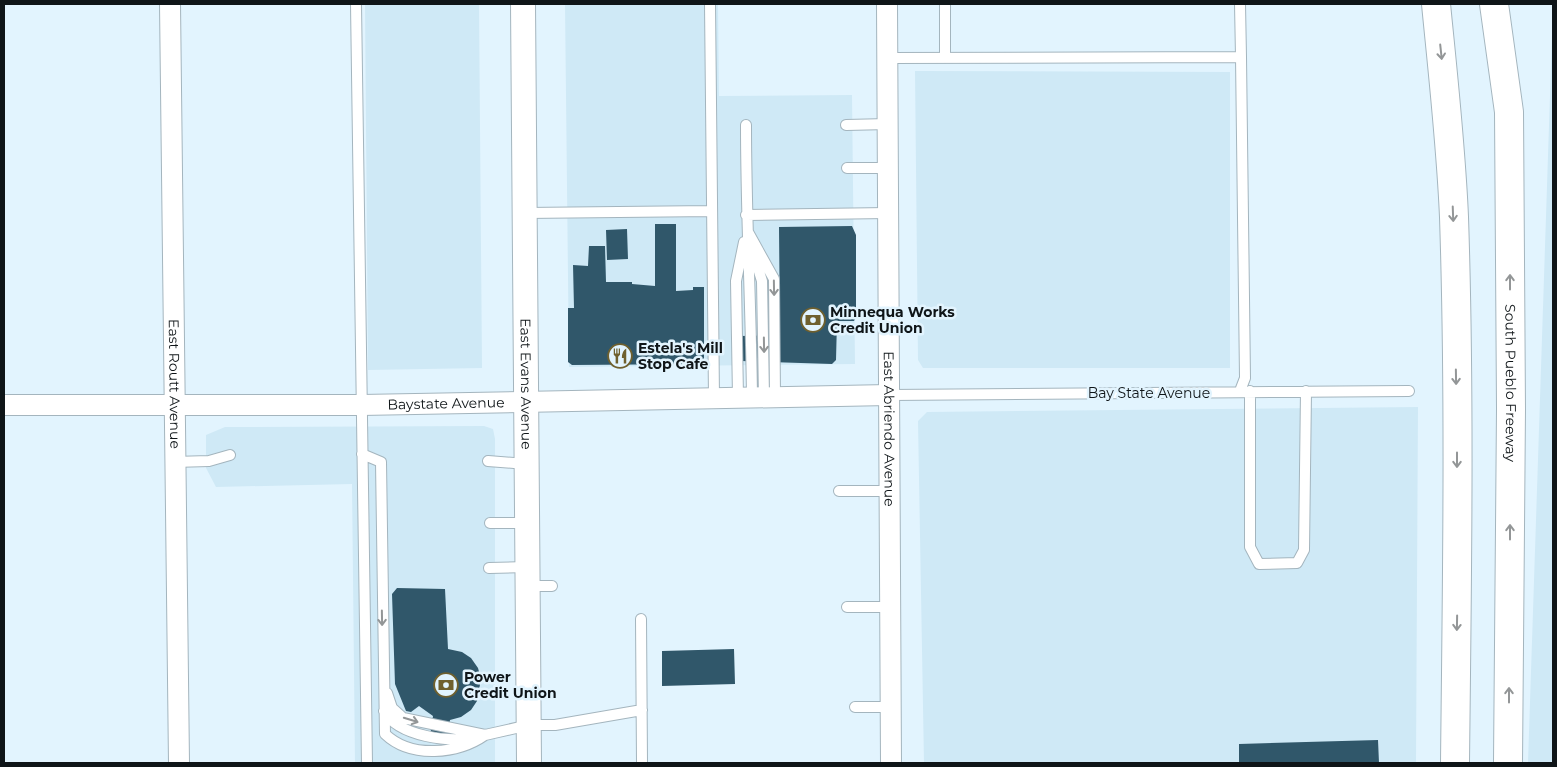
<svg xmlns="http://www.w3.org/2000/svg" width="1557" height="767" viewBox="0 0 1557 767" font-family="Montserrat,sans-serif">
	<style>
		.built { fill: #cfe9f6 }
		.building { fill: #30576a }
		.lines { fill: none; stroke-linecap: round; stroke-linejoin: round }
		.service-casing { stroke: #a4b5be; stroke-width: 12 }
		.minor-casing { stroke: #a4b5be; stroke-width: 22 }
		.tertiary-casing { stroke: #a4b5be; stroke-width: 26 }
		.motorway-casing { stroke: #a4b5be; stroke-width: 30 }
		.service { stroke: #fff; stroke-width: 10 }
		.minor { stroke: #fff; stroke-width: 20 }
		.tertiary { stroke: #fff; stroke-width: 24 }
		.motorway { stroke: #fff; stroke-width: 28 }
		.oneway { stroke: #939697 }
		.labels { text-anchor: middle; stroke-width: 5; stroke-linejoin: round; paint-order: stroke }
		.poi-label { font-size: 14px; font-weight: bold; fill: #0f1518; stroke: #e2f4fe; text-anchor: start }
		.street-label { font-size: 14px; fill: #0f1518; stroke: #e2f4fe }
	</style>
	<rect width="100%" height="100%" fill="#e2f4fe"/>
	<path class="built" d="M365,4H479L482,368L368,370Z
		M565,4H718L719,96L852,95L855,364L569,367Z
		M1553,4V763H1528Z
		M915,71L1230,72V368H923L918,360Z
		M1418,407L1416,763H924L918,421L927,412Z
		M484,426L493,429L495,439V763H355L352,484L216,487L206,468V435L225,427Z"/>
	<path class="building" d="M655,224H676V291L693,290V287H704V364L572,365L568,362V308H574L573,265L588,266L589,246H605L606,282H632V284L655,286Z
		M852,226L856,235V317L854,321H837L836,360L832,364L741,361L740,336L780,335L779,227Z
		M627,229L628,259L607,260L606,230Z
		M397,588L445,589L448,649L462,652L471,658L478,668L481,679L477,701L471,710L461,717L450,720L447,739L430,736L433,716L419,706L411,712L406,711L395,684L392,594Z
		M734,649L735,684L662,686V651Z
		M1378,740L1379,763H1239V744Z"/>
	<g class="lines">
		<g class="service-casing">
			<path id="service" d="M356,4L367,763
				M710,4L714,398
				M945,4V58
				M1240,4L1241,57
				M887,58L1241,57L1245,378L1240,391
				M746,125C746,216 751,306 752,397
				M846,125L888,124
				M847,168H888
				M525,213L712,211
				M746,215L888,213
				M748,232L774,279L775,397
				M752,249L762,281L764,397
				M1250,391V547L1259,564L1297,563L1304,550L1306,391
				M889,395L1409,391
				M738,397L736,281L744,242
				M362,454L381,462L385,734C411,759 458,754 485,735
				M488,461L526,464
				M174,462L209,461L230,455
				M839,491H889
				M490,523H527
				M489,568L527,567
				M528,586H552
				M847,607H890
				M641,619L642,763
				M387,693L392,708L403,718L485,735L529,725H555L642,710
				M855,707H891
				M384,711C399,737 450,743 477,737"/>
		</g>
		<g class="minor-casing">
			<g id="minor">
				<path id="s1" d="M170,4L179,763"/>
				<path id="s2" d="M887,4L891,763"/>
				<path id="s3" d="M4,405H361L889,395"/>
			</g>
		</g>
		<g class="tertiary-casing">
			<g id="tertiary">
				<path id="s4" d="M523,4L529,763"/>
			</g>
		</g>
		<g class="motorway-casing">
			<g id="motorway">
				<path d="M1436,4C1443,75 1451,146 1454,217C1460,399 1457,581 1455,763"/>
				<path id="s5" d="M1494,4L1509,112L1511,409L1508,763"/>
			</g>
		</g>
		<use href="#service" class="service"/>
		<use href="#minor" class="minor"/>
		<use href="#tertiary" class="tertiary"/>
		<use href="#motorway" class="motorway"/>
	</g>
	<defs><path id="oneway-shaft" d="M-6 0H5M1.5-3L5.5 0L1.5 3" fill="none" stroke-width="1.6" stroke-linecap="round" stroke-linejoin="round" transform="scale(1.25)"/></defs>
	<g class="oneway">
		<use href="#oneway-shaft" transform="translate(1441 52) rotate(84)"/>
		<use href="#oneway-shaft" transform="translate(1453 214) rotate(88)"/>
		<use href="#oneway-shaft" transform="translate(1510 282) rotate(-90)"/>
		<use href="#oneway-shaft" transform="translate(774 288) rotate(89)"/>
		<use href="#oneway-shaft" transform="translate(764 345) rotate(89)"/>
		<use href="#oneway-shaft" transform="translate(1456 377) rotate(89)"/>
		<use href="#oneway-shaft" transform="translate(1457 460) rotate(90)"/>
		<use href="#oneway-shaft" transform="translate(1510 532) rotate(-90)"/>
		<use href="#oneway-shaft" transform="translate(382 618) rotate(89)"/>
		<use href="#oneway-shaft" transform="translate(1457 623) rotate(91)"/>
		<use href="#oneway-shaft" transform="translate(1509 695) rotate(-90)"/>
		<use href="#oneway-shaft" transform="translate(411 720) rotate(17)"/>
	</g>
	<defs>
		<g id="bank-ring" transform="scale(1.25)"><circle r="9.5" fill="#e2f4fe" stroke="#6f602e" stroke-width="1.5"/><path d="M-6-4H6V4H-6ZM0-2.3a2.3 2.3 0 1 0 0 4.6a2.3 2.3 0 1 0 0-4.6Z" fill="#6f602e"/></g>
		<g id="restaurant-ring" transform="scale(1.25)"><circle r="9.5" fill="#e2f4fe" stroke="#6f602e" stroke-width="1.5"/><path d="M-5-6h1v4h1v-4h1v4h1v-4h1v5L-1.5 .5V6h-2V.5L-5-1ZM5-6V6H3V1.5H1.5Q1.5-4 5-6Z" fill="#6f602e"/></g>
	</defs>
	<g fill-rule="evenodd">
		<use href="#bank-ring" x="813" y="320"/>
		<use href="#restaurant-ring" x="620" y="356"/>
		<use href="#bank-ring" x="446" y="685"/>
	</g>
	<g class="labels">
		<g class="poi-label">
			<text x="830" y="317">Minnequa Works<tspan x="830" dy="16">Credit Union</tspan></text>
			<text x="638" y="353">Estela's Mill<tspan x="638" dy="16">Stop Cafe</tspan></text>
			<text x="464" y="682">Power<tspan x="464" dy="16">Credit Union</tspan></text>
		</g>
		<g class="street-label">
			<text dy="5" stroke="none"><textPath href="#s5" startOffset="380">South Pueblo Freeway</textPath></text>
			<text dy="5" stroke="none"><textPath href="#s1" startOffset="380">East Routt Avenue</textPath></text>
			<text dy="5" stroke="none"><textPath href="#s4" startOffset="380">East Evans Avenue</textPath></text>
			<text x="1149" y="398">Bay State Avenue</text>
			<text dy="5" stroke="none"><textPath href="#s3" startOffset="442">Baystate Avenue</textPath></text>
			<text dy="5" stroke="none"><textPath href="#s2" startOffset="425">East Abriendo Avenue</textPath></text>
		</g>
	</g>
	<rect width="1557" height="767" fill="none" stroke="#0f1518" stroke-width="10"/>
</svg>
